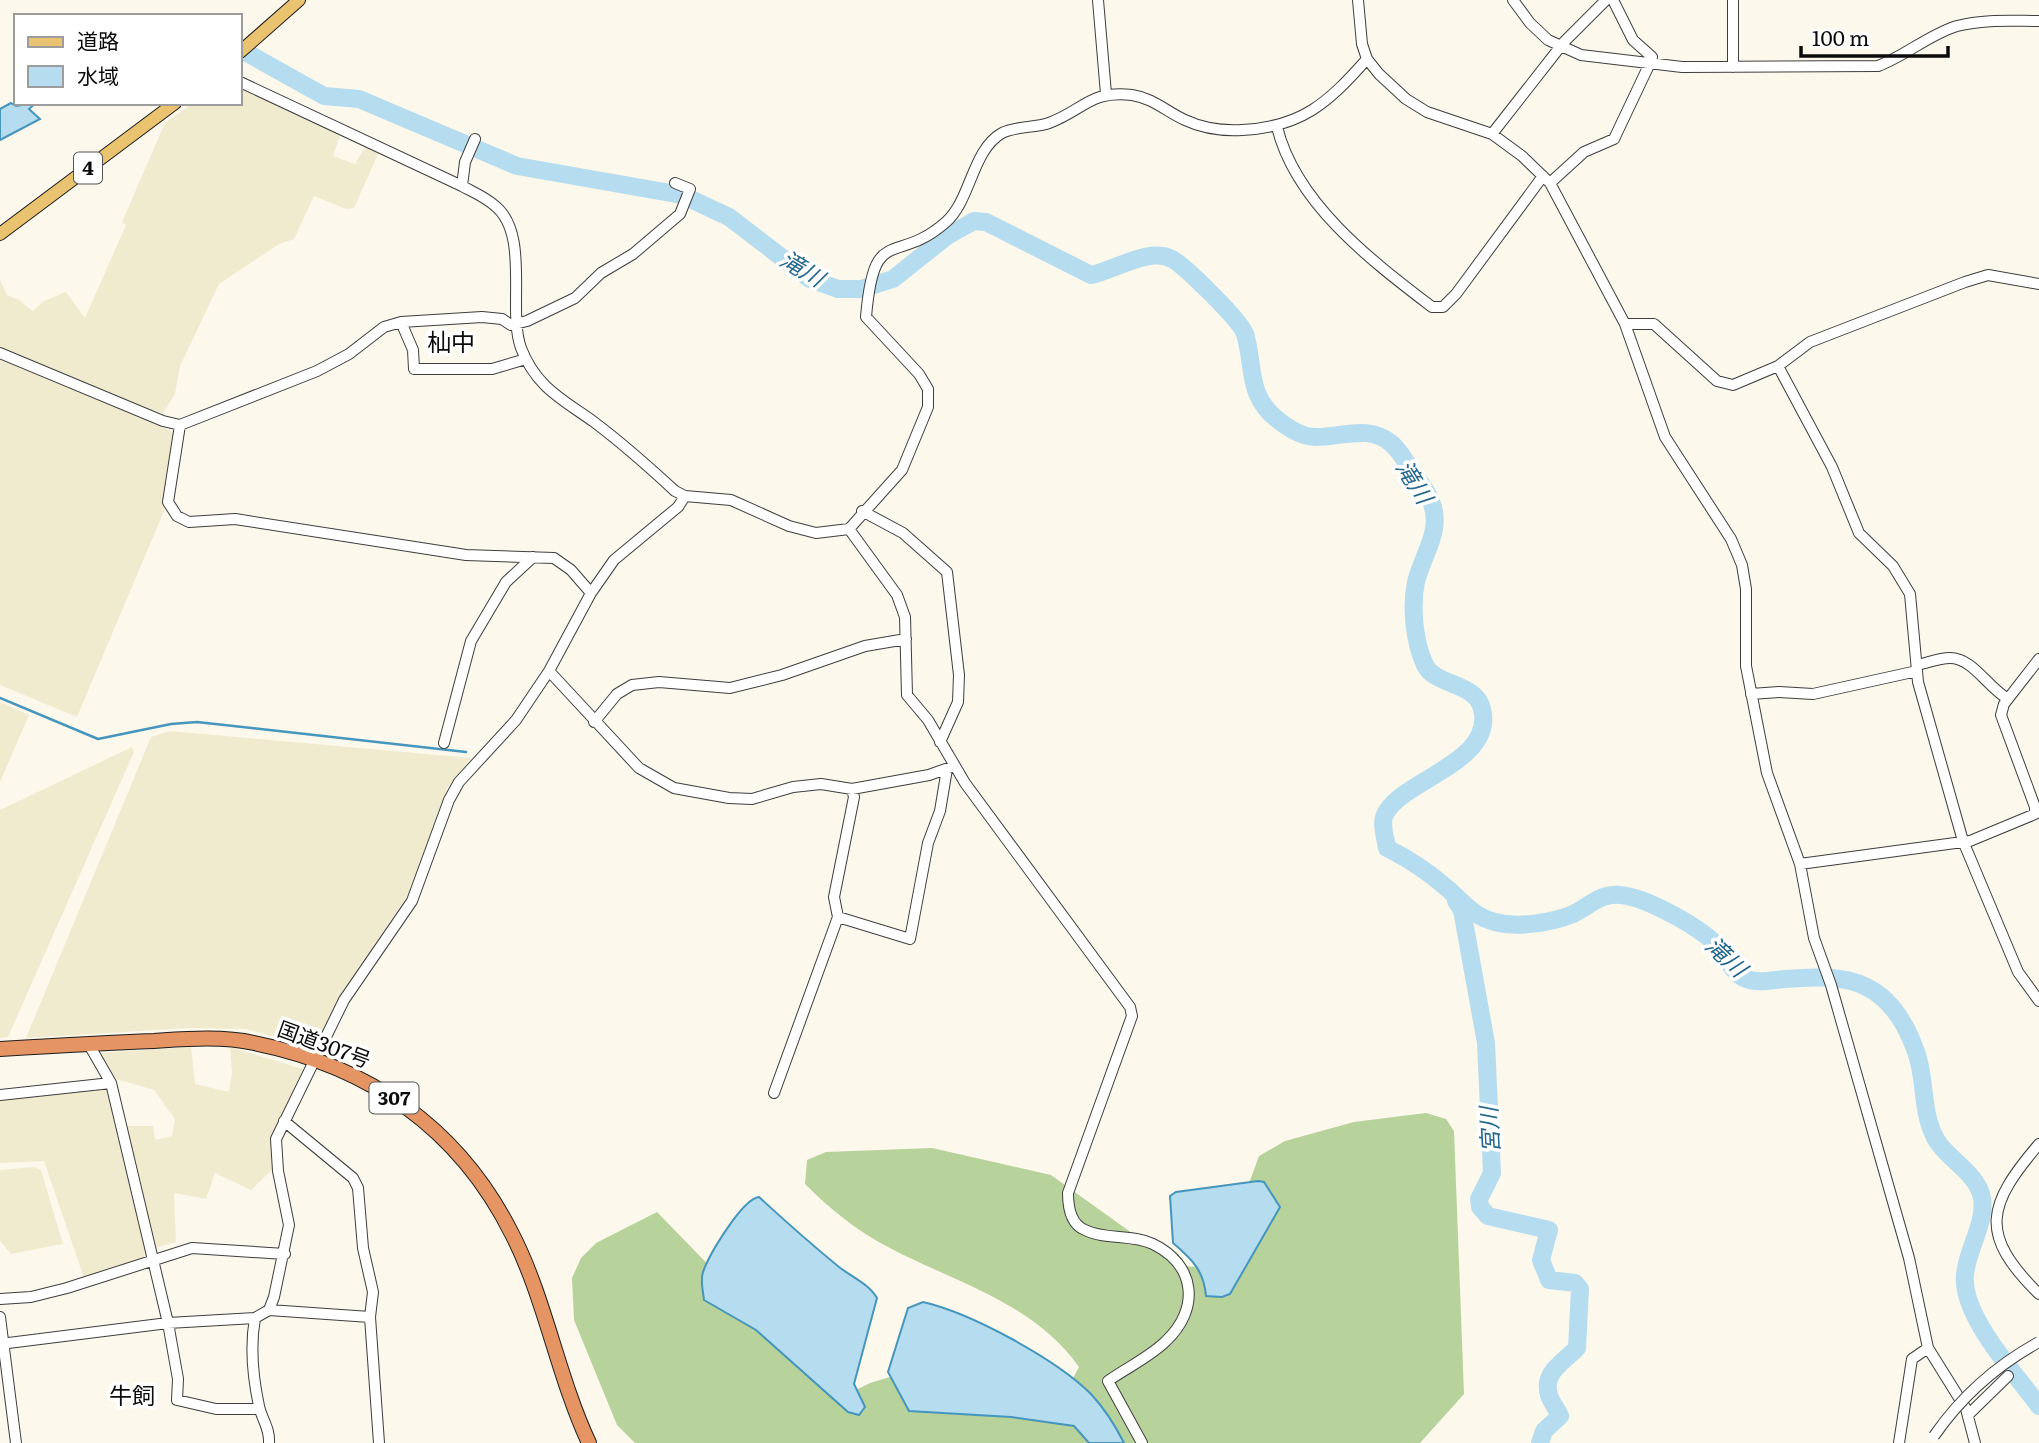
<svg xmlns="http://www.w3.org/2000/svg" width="2039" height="1443" viewBox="0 0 2039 1443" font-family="Literata,'Noto Sans JP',serif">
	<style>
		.farmland { fill: #f0ebcf }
		.forest { fill: #b7d29b }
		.water { fill: #b6ddef; stroke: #4595bd; stroke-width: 2 }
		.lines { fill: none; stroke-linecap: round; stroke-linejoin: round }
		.stream { stroke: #4595bd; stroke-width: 2.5 }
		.river { stroke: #b6ddef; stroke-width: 18 }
		.minor-casing { stroke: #3e3e3e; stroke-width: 12 }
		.major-casing { stroke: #1c1c1c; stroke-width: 14 }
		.highway-casing { stroke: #1c1c1c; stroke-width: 16 }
		.minor { stroke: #fff; stroke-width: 10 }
		.major { stroke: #e9c36f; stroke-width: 12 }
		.highway { stroke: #e49563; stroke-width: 14 }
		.minor-bridge-casing { stroke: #3e3e3e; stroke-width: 12; stroke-linecap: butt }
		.minor-bridge { stroke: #fff; stroke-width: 10 }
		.labels { text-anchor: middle; stroke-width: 7; stroke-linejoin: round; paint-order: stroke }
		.shield { fill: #fff; stroke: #545454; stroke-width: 2 }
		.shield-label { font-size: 19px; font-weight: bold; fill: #0b0b0b }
		.street-label { font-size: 21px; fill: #0b0b0b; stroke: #fff }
		.water-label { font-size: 23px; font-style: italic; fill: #23678e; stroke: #fff }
		.neighbourhood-label { font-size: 23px; fill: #0b0b0b; stroke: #fff }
		.quarter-label { font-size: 24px; fill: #0b0b0b; stroke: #fff }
	</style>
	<rect width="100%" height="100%" fill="#fdf8ec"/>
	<path class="farmland" d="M240,87L341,133L333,156L355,164L366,145L379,152L354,208L346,209L314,196L294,239L279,244L219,284L180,366L175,394L163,413L141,406L0,348V280L7,295L19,300L33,311L44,301L66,292L85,318L126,225L122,222L165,123L193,103H240Z
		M0,359L171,431L174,438L164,511L77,717L0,685Z
		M0,702L29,715L0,782Z
		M170,731L471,758L447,788L408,895L343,991L315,1047L245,1029L190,1028L26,1038L151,737Z
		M132,747L134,752L8,1037L0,1038V810Z
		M191,1047L195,1084L229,1092L232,1072L230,1047L303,1069L271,1138L275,1167L251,1190L215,1173L206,1199L174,1193L176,1242L155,1248L126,1126H153L155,1140L172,1136L175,1119L154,1090L116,1079L100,1053Z
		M109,1087L149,1258L84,1278L44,1161L0,1163V1100Z
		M34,1167L41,1170L63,1244L11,1254L0,1241V1170Z"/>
	<path class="forest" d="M1426,1113L1446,1119L1454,1131L1464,1394L1420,1443H635L617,1425L574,1320L572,1278L581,1258L596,1243L657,1212L835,1395L848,1394L870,1383L900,1374L1070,1384L1079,1367C1028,1295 938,1279 867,1235C844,1220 824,1203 805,1184L807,1160L826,1152L932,1148L1051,1175L1178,1266L1201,1267L1240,1208L1259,1156L1285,1141L1354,1122Z"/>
	<path class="water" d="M11,103L16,106L36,103L29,109L40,119L0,140V109Z
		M1258,1181L1264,1182L1280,1207L1230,1294L1222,1297L1206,1296C1204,1271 1192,1259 1173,1243L1170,1196L1176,1192Z
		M759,1197C785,1221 811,1244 839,1267C852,1277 869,1284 877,1298L854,1384L865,1407L859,1415L848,1412L756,1330L704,1300C703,1290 700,1281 703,1272C709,1255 742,1199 759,1197Z
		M923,1302C971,1313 1056,1359 1091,1394C1103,1407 1116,1427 1124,1443H1089L1074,1426L1011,1417L909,1411L888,1372L908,1308Z"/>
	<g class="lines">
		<path class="stream" d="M0,698L98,739L171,724L197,722L466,752"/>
		<path class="river" d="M240,49L324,96L359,99L517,166L682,195L729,217L810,279L838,289H861L893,279L947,236L974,221L986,222L1091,275C1115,270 1149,247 1172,259C1185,266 1241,321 1245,334C1255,367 1246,395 1278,420C1288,428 1303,437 1316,437C1343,437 1370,424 1392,444C1400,451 1405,461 1411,469C1417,479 1427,490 1431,501C1443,531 1423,553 1416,582C1411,606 1414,642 1425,665C1435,686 1476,682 1482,709C1496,764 1396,781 1384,817C1381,827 1386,839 1387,848C1409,859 1430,873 1448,889C1464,903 1474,917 1495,922C1518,928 1551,923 1573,914C1590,906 1600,893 1620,895C1646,897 1705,929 1721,950C1729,959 1732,973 1744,978C1757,984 1772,980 1785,979C1850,973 1890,981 1915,1049C1927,1078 1920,1113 1937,1141C1949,1160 1978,1174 1982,1198C1986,1224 1967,1249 1965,1275C1961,1316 2016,1374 2039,1406
			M1456,901L1462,910L1486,1043L1492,1173L1479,1199L1480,1207L1488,1216L1549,1230L1541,1260L1549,1280L1575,1283L1580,1289L1577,1348C1564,1362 1542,1372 1549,1395C1551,1402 1557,1409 1560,1416L1544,1431L1540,1443"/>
		<g class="minor-casing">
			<path id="minor" d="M1098,0L1106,94
				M1358,0L1362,44L1367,59L1379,74L1406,99L1427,112L1492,134L1522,156L1550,183L1625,324L1665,437L1731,539L1742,565L1746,589V666L1767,773L1800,864L1814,938L1831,985L1909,1258L1928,1348L1966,1409L1975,1443
				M1513,0L1530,23L1548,40L1581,55L1682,67L1878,66C1905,56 1930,34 1957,26C1984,19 2011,21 2039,21
				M1733,0V67
				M240,82L462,186C473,192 485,197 494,205C531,233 507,310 521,348C536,387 562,399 594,422C622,443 649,467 675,491L685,496L731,500L789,526L816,533L849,529L902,470L928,407V389L919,374L866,317C874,222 895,267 946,222C971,200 972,150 1002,133C1015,126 1035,128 1049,123C1084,110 1090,90 1132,95C1153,98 1167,112 1185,120C1202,128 1223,131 1242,130C1302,127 1328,103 1367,59
				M1277,127C1296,204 1372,261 1432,307H1443L1456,294L1543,176
				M1492,134L1564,42L1606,0
				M1550,183L1584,152L1614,139L1650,63L1652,57L1633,40L1613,0
				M462,186L465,162L475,139
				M401,322L413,350L414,369H492L526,359
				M1625,324H1654L1717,381L1733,385L1778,366L1810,342L1965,282L1988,275L2039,284
				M0,353L163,421L180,425L317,371L349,354L384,327L401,322L482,317L502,319L511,325L527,321L575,298L601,273L633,254L680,214L690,189L675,183
				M1778,366L1832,467L1859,533L1893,566L1910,594L1918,682L1963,841L2018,972L2039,1001
				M180,425L168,502L177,516L189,522L235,519L466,555L554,558L571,570L591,593
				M862,511L903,533L947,572L959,675L958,702L940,742
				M849,529L897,595L905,617L907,695L928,720L965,783L1130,1007L1132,1016L1068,1193C1068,1207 1070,1224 1085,1230C1105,1240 1132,1234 1153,1244C1196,1265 1200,1309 1166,1341C1150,1357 1126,1368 1108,1381L1142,1443
				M1917,665C1927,663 1939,658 1950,658C1973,658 1987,687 2008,699
				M549,671L639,768L674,788L729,798L752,799L793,787L821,784L852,789L929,775L954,766
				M1751,694L1779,692L1813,694L1917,671
				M594,722L617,694L632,685L659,682L730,688L782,675L865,646L906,639
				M444,743L471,641L506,582L533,557
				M1800,864L1970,841L2035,814V807L2001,715L2004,704L2039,659
				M838,917L910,939L928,843L940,811L947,769
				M88,1043L111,1083L168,1323L178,1379L177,1400L216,1409H259
				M774,1093L838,917L834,897L854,797L852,789
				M0,1095L111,1083
				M284,1121L353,1178L358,1188L363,1248L373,1292L370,1317L379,1443
				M2039,1144C1987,1205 1978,1234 2039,1294
				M0,1299L31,1297L67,1288L192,1248L285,1254
				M269,1310L370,1317
				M0,1317L16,1443
				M255,1318C250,1346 253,1378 259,1406C262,1420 270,1428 269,1443
				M0,1344L168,1323L255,1318L269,1310L274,1297L289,1225L278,1171L276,1139L344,1000L412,901L449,800L459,782L516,720L549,671L591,593L614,560L678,507L685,496
				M1968,1415L2008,1376
				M1899,1443L1912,1359L1928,1348"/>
		</g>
		<g class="major-casing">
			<path id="major" d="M240,52L299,0
				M0,234L175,103"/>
		</g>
		<g class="highway-casing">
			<path id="highway" d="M0,1049C51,1046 102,1043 154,1041C186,1039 222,1036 254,1043C369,1066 459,1128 512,1234C545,1298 558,1377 589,1443"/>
		</g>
		<use href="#minor" class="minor"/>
		<use href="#major" class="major"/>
		<use href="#highway" class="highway"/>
		<g class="minor-bridge-casing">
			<path id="minor-bridge" d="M1934,1436C1961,1397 1997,1365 2039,1342"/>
		</g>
		<use href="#minor-bridge" class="minor-bridge"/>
	</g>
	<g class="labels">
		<g class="shield">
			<rect x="74" y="152.5" width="28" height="31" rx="5"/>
			<rect x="369.5" y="1082.5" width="49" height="31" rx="5"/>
		</g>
		<g class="shield-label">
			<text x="88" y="175">4</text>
			<text x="394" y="1105">307</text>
		</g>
		<g class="street-label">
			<text transform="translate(324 1045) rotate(20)" y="7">国道307号</text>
		</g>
		<g class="water-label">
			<text transform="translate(802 269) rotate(31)" y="8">滝川</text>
			<text transform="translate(1414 482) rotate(58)" y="8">滝川</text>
			<text transform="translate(1726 957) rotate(43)" y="8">滝川</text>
			<text transform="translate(1490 1130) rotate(-93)" y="8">宮川</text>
		</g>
		<g class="neighbourhood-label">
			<text x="132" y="1404">牛飼</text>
		</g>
		<g class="quarter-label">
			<text x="451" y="351">杣中</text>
		</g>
	</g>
	<rect x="14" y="14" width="228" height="91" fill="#ffffff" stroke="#9d9d9d" stroke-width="2"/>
	<rect x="28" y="37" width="35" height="10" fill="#e9c36f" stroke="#9d9d9d" stroke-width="2"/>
	<text x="77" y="49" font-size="21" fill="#0b0b0b">道路</text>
	<rect x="28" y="66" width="35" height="21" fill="#b6ddef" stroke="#9d9d9d" stroke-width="2"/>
	<text x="77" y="84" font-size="21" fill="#0b0b0b">水域</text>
	<path d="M1801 46v10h147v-10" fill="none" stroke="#0b0b0b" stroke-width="3.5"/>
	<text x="1812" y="46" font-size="21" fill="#0b0b0b" stroke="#ffffff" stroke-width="5" paint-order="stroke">100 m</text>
</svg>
